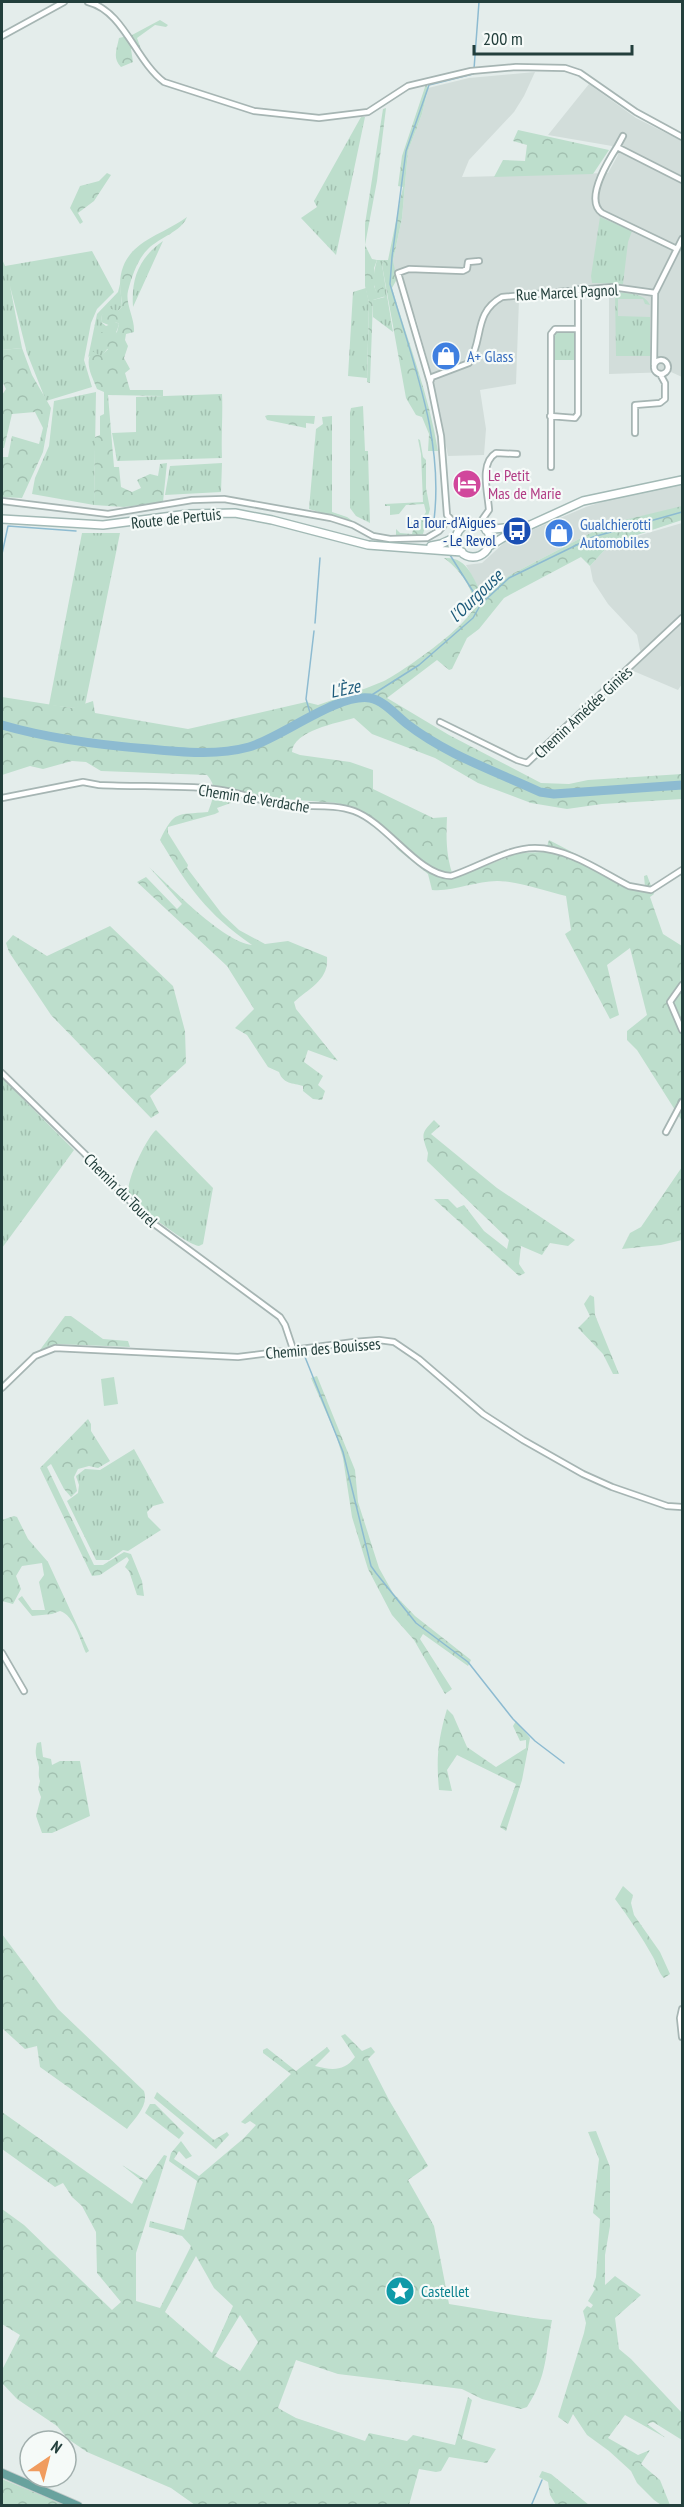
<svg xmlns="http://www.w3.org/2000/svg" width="684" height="2507" viewBox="0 0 684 2507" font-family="'PT Sans Narrow',sans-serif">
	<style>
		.built { fill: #d2ddda }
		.grass { fill: url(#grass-tufts) }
		.forest { fill: url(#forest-crowns); fill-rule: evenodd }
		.garden { fill: #bddecc }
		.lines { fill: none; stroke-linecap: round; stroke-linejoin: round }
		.stream { stroke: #8dbbd1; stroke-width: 1.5 }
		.river { stroke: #8dbbd1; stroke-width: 9 }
		.street-casing { stroke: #a6b5b3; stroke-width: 8 }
		.secondary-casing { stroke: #a2b9b5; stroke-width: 10 }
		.primary-casing { stroke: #c1c9c8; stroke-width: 10 }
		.street { stroke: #fff; stroke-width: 4.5 }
		.secondary { stroke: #fff; stroke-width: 7 }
		.primary { stroke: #69a29e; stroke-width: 8 }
		.labels { text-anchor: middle; stroke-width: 4.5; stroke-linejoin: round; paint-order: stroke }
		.street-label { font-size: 16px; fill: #233f3c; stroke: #f5faf8 }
		.shop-label { font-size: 16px; fill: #366cbe; stroke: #f5faf8; text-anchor: start }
		.hotel-label { font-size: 16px; fill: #b23c85; stroke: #f5faf8; text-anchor: start }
		.transit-label { font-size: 16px; fill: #164399; stroke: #f5faf8; text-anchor: end }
		.culture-label { font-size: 16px; fill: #0d838f; stroke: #f5faf8; text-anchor: start }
		.water-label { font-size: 18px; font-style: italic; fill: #1e5b7b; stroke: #f5faf8 }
	</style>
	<defs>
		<pattern id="grass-tufts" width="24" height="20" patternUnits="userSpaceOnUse" patternTransform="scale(1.5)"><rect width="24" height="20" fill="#bddecc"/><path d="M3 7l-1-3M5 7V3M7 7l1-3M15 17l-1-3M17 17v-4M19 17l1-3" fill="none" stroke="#a2c0b0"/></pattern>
		<pattern id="forest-crowns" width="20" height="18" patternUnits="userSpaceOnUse" patternTransform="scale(1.5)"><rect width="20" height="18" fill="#bddecc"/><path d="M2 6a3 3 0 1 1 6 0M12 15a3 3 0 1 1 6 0" fill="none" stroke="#a2c0b0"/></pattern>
	</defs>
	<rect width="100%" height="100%" fill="#e4edeb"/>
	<path class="built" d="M535,72L524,96L514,112L469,160L462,177L608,173L618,155L612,146L548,135L589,84L636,118L682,141V377L671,372L609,374V292L519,299L516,384L480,390L486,429L484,455L448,456L432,376L416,319L394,272L393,261L402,218L408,151L422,114L428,88L469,78Z
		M682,484V507L608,524L510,575L483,596L466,565L482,563L506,541L586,507L614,498Z
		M682,523V684L678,690L631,670L644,656L640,650L637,635L608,604L593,581L590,566L610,544Z"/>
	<path class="grass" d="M361,117H365L336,255L301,218L317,207L314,201Z
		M600,217L632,231L628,242L623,284L592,283L591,276Z
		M163,241L133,307C131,278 139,258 163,241Z
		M92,251L114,292L97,309L91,323L84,360L92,387L46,401L27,353L10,286L22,348L2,350V259L5,266Z
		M377,260H384L382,265L393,332L373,317V300L385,297L376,292C372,281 374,270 377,260Z
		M120,284L122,307L118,311L102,315L101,322L106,326L116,322L119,324C116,335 109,348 101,357L89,356L88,358L97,314L118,292Z
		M366,288L369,303L367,378L348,376L353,292Z
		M615,292C628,294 644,292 650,305L645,304L643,299H618V316L650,317V356H616Z
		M573,332L576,334V360H553L555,333Z
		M96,392L94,505L32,494L35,478L49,446L54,401Z
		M222,394C223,415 221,436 222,458L117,461L112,433L136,432V397Z
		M363,406L365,451H368L370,523L356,516L350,508V413L351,408Z
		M332,416V512L347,517L357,524L309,509L316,429L323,424L322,417Z
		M222,463L221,492L165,495L170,466Z
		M82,533H120L85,705L73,708L49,705Z
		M2,1078L74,1150L2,1248Z
		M156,1130L213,1188L203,1244L199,1246C186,1244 135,1206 129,1193C125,1182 147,1137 156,1130Z
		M134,1449L164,1503L153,1506L147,1512L148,1517L161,1530L128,1551L123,1550L109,1560H96L67,1501L78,1493L79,1485L76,1476L85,1469L100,1470Z"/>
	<path class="forest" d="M160,20L168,25L166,27L155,25L137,38L141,49L139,51L134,46L131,49L133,62L121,67C112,58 117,49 119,38L132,35Z
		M426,84L428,88L422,114L408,151L402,218L393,261L397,279L392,288C408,342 429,395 438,451H428L429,434L422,417L416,415L406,398L382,265L384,260H388L403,187L398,186L402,156Z
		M386,108L377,181L365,245L372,259L377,260L374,268L375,279L379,278V281L374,286L376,291L383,287L386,296L373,300L370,383L367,382L369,303L365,286V224L383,109Z
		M518,130L609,150L593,174L494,177L503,160L525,161L527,145L513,141Z
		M107,173L111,175L94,201L78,213L83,222L80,224L70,208L80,186L99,181Z
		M187,217C181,232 160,237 148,249C137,260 132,276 128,291C125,304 135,318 134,332L126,334L125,340L128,346L124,358L130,369L125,373L130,390H163V396L108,395L114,467H119L121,487L132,492L141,488L137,480L150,474L158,476L160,464L167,463L163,502L124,507L94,505L95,437L100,435V416L104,414V392L97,389C92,376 84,363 92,351L101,356L108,349L99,347L100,332L114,334L117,332L119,324L116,322L111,326L101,322L102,315L108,308L118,311L122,307C122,299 120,292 120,284C121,242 160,237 187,217Z
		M22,348L32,375L51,408L43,452L22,498L2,497V457H8L12,436L39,444L43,428L35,412L12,414L4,448H2V395L6,389L2,381V350Z
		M268,415L315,416L314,424L306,423V428L267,420L265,416Z
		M418,439L420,440L423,457L426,460V488L430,509L423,534L414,536L396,535V529L400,533L412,534L413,530L408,528L411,522L418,525L426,512L424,504L406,505L399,514L390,515V506H385V504L423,502L421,454Z
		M682,506V520L610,544L590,566L581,557L504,598L479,629L467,638L452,669L449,670L437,660L387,698L449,735L541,783L569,784L588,780L682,774V799L602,804L567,809L531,803L478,783L435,758L372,734L354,718C337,723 293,731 292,752L300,755L350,762L373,770V789L433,818L447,817C446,838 446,858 454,878L518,853L545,852L549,840L637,886L645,887L644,876L647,875L654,894L650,897L663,934L682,946C682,958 679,989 682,998V1121L637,1050L627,1040V1031L647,1015L630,948L607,965L619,1015L610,1019L565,934L571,930L566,896C544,891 519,881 497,881C475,881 453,892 432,890L428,874L397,849L382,826L361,810L337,803L259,797L238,790L236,801L217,808L219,812L215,814L168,827V833L188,865L187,868L222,914L239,930L265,944L288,941L327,957C329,980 309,988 294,1002L296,1009L338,1061L308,1050L304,1062L323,1076L318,1085L325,1091L322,1100L313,1099L303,1091V1086C293,1083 283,1084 279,1072L268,1067L247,1035L235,1028L254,1009L227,966L137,882L146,877L177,909L182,904L149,867C173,889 222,941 252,945C206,913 189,888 160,840C175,810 176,815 208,812C213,798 218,787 207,775L101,771L86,762L72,761L43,769L30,766L2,775V697L72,708L93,701L95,713L188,729L306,702L318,705C340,697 363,690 384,681C401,673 469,625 473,608C477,591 457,567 444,558C468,556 473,579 483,596L510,575L608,524Z
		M110,926L173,986L185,1031L186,1063L150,1096L159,1113L151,1118L51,1015L9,952L6,943L13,935L47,956Z
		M434,1120L440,1126L431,1134L497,1188L575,1240L568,1246L550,1243L542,1255L521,1246L519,1264L525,1273L519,1276L434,1199H448L457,1208L464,1205L484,1231L507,1249L509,1240L427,1161L428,1153C422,1135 420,1134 434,1120Z
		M682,1167V1240L661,1245L622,1249L630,1233L641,1227Z
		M590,1295L594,1297L595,1315L619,1374H613L603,1354L578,1328L590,1316L584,1304Z
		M65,1316H71L103,1339L128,1341L130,1347L57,1344L37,1354Z
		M317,1376L355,1470L358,1502L379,1568L393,1593L415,1616L471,1660L468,1666L423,1634L420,1639L452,1689L445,1694L414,1640L392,1615L368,1569L352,1517L343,1458L336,1435L311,1378Z
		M88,1419L91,1424V1431L110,1461L98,1468L89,1466L78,1469L74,1477L77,1491L71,1497L64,1489L51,1464L47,1467L94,1565H103L124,1552L131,1554L142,1581L144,1596L137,1595L129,1571L125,1567L129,1560L127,1557L100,1575L92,1576L40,1468Z
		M14,1516L17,1517L28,1539L48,1562L89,1651L86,1653C80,1640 74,1615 60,1611L52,1614L32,1616L18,1599L22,1596L32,1610H45L39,1582L44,1575L42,1563L22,1566L16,1576L21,1589L13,1604L2,1601V1520Z
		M447,1709L453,1715L467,1747L496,1767L526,1748V1740L520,1741L513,1726L516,1721L530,1738L522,1780L506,1831L500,1827L516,1784L457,1755L447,1770L452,1791L439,1790C436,1758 438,1740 447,1709Z
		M41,1742L43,1757L51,1759L52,1765L60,1761H80L90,1816L52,1833H42L36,1816L41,1797L38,1789L40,1781C38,1775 39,1773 39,1767C37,1756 34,1756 37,1743Z
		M623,1886L633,1895L631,1903L634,1915L660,1952L670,1974L664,1978C659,1974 657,1964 653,1957C642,1937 629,1918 615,1899Z
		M2,1934L58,2009L144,2091C149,2106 135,2118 127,2129L40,2067L37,2046L25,2049L2,2028Z
		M345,2034L362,2051L371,2047L375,2052L368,2059L389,2100L428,2166L408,2180L434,2226L449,2304C484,2309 518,2317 552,2320C545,2354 548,2375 527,2407L521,2409L482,2399L462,2389L338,2374L296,2360L278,2408L296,2418L365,2441L369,2433L407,2441L413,2435L455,2445L468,2397L472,2400L462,2439L496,2449L487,2463L449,2457L441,2471L436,2472L419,2469L409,2505H195L171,2488L87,2452L68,2439L57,2426L17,2399L2,2383V2370L20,2335L2,2324V2209L24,2225L112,2310L121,2302L97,2273L96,2232L82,2206L72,2197L63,2183L55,2187L2,2149V2112L132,2204L143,2182L122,2165L146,2180L164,2155L167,2156L136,2253V2301L160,2308L191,2246L182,2236L149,2227L150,2221L184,2230L197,2181L169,2161L171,2153L181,2141L192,2156L186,2159L179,2151L174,2159L199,2176L244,2138L256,2125L250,2121L245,2124L241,2122L291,2074L263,2053V2050L267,2048L296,2071L327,2047L330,2051L315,2066C331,2070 344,2072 355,2057L341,2036ZM196,2256L214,2288L233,2306L212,2353L165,2312ZM240,2315L258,2342L240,2371L215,2356Z
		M157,2092L214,2140L227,2132L229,2135L216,2149L154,2098Z
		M150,2104H155L184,2133L179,2139L145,2113Z
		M596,2131L610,2167V2226L605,2255V2285L615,2276L641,2295L615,2318L619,2349L631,2359L682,2413V2440L653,2422L647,2424L666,2438L625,2415L608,2438L638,2455L650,2450L641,2464L660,2480L670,2505H661L654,2500L637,2483L631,2471L609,2451L587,2435L573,2414L568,2424L558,2417L584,2333L586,2323L583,2311L587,2306L591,2308L593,2305L588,2301L595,2289L593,2286L596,2277L600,2219L593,2213L599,2159L588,2132Z
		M542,2471L551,2474L589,2505H556L550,2495L548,2482L539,2477Z
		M2,2479L65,2505H2Z"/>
	<path class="garden" d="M114,1377L118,1404L104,1406L101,1379Z"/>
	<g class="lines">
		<path class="stream" d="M474,69L479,2
			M435,530L433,527C446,444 413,363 390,284L392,257L406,151L429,85L473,74
			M2,554L8,526L76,531
			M450,555L481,604
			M315,623L320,558
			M367,698L419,665L473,618L481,604L509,578L593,537L682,512
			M311,716L306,699L314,631
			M303,1352L343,1452L371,1566L376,1573L416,1623L468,1662L513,1719L535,1741L564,1763
			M531,2506L542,2480"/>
		<path class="river" d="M2,725C50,739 99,745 149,749C183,752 216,756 249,747C281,738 337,693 370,698C383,700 397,716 407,724C447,755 495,771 540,792L554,794L682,785"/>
		<g class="street-casing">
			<path id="street" d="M88,2C124,11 135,60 164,82L254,111L319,118L368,112L408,86L471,71L516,67L565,68L580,73L636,112L682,137
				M2,36L64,2
				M617,147L623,136
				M677,249L602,213C584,200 608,161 617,147L682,180
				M654 367a7 7 0 1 1 14 0a7 7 0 1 1-14 0Z
				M654,365L655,293L682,239
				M430,382L398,273L409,269L463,271L467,269L468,262L479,261
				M550,416L575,418L578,414V289
				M635,433V405L660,403L665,399V383L660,374
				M551,467V334L555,329H578
				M2,501L108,514L192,500L224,499L331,518L353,525L373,536L390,539L427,538L439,531L449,519
				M479,524L489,510C488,493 479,463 496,453L517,454
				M460,529L447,515L441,436L430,382L432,377L469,363C484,339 473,313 502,297L612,287L655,293
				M440,722L517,760L527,763L682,618
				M2,798L83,782L99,785C137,787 176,785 214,789C238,791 260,802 285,805C307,808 333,803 354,811C387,823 419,876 451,876C477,868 507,848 535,848C568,848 600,871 629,886L651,890L682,870
				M682,985L670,1002L682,1030
				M2,1073L84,1153L146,1218L280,1317L285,1325L293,1349
				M666,1132L682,1102
				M2,1388L35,1356L55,1348L238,1357L354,1342L379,1340L394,1342L419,1359L483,1414L523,1440L583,1474L612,1487L667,1506L682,1507
				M2,1653L24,1691
				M682,2009L680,2018L682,2037"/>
		</g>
		<g class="secondary-casing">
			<path id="secondary" d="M2,519L103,525L188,514L235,513L272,520L368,545L462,552
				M456 540a17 17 0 1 1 34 0a17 17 0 1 1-34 0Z
				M486,530L522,526
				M431,546L441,544L456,537
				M488,547L504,537L583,501L682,480"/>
		</g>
		<g class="primary-casing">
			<path id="primary" d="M2,2473L78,2506"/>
		</g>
		<use href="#street" class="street"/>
		<use href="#secondary" class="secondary"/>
		<use href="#primary" class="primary"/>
	</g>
	<defs>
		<g id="shop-disc" transform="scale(1.5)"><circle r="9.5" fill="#3f7fe0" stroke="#f5faf8"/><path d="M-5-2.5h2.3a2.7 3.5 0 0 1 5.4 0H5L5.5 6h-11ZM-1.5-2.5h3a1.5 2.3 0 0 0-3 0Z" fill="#fff"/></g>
		<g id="hotel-disc" transform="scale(1.5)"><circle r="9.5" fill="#d1479c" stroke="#f5faf8"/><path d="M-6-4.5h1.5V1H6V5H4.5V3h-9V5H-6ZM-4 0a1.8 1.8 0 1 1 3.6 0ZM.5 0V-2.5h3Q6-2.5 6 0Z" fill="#fff"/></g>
		<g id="bus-disc" transform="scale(1.5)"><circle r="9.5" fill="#1a4fb4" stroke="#f5faf8"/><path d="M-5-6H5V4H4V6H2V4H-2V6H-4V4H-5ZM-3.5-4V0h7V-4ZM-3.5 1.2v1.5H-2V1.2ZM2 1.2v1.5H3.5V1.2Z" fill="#fff"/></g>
		<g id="sight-disc" transform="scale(1.5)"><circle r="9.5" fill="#0f9aa8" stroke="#f5faf8"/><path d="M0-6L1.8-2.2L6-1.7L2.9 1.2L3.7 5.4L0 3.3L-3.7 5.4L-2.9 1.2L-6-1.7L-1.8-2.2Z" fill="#fff"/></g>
	</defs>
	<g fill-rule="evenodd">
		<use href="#shop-disc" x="446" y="356"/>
		<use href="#hotel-disc" x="467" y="484"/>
		<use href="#bus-disc" x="517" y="531"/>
		<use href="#shop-disc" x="559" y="533"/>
		<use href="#sight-disc" x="400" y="2291"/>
	</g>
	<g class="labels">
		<g class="street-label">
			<text transform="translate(567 292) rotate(-3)" y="6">Rue Marcel Pagnol</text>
			<text transform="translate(176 518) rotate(-6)" y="6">Route de Pertuis</text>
			<text transform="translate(583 712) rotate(-43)" y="6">Chemin Amédée Giniès</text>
			<text transform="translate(254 798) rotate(9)" y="6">Chemin de Verdache</text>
			<text transform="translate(121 1190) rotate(45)" y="6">Chemin du Tourel</text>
			<text transform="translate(323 1348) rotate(-5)" y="6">Chemin des Bouisses</text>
		</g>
		<g class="shop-label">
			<text x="467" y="362">A+ Glass</text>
			<text x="580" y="530">Gualchierotti<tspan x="580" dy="18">Automobiles</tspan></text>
		</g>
		<g class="hotel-label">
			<text x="488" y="481">Le Petit<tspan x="488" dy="18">Mas de Marie</tspan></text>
		</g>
		<g class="transit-label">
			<text x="496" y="528">La Tour-d'Aigues<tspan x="496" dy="18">- Le Revol</tspan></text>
		</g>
		<g class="culture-label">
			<text x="421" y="2297">Castellet</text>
		</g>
		<g class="water-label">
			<text transform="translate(476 596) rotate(-44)" y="6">l'Ourgouse</text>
			<text transform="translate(345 689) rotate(-12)" y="6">L'Èze</text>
		</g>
	</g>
	<rect width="684" height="2507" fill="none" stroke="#233f3c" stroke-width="6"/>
	<g transform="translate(48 2459) rotate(35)"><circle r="28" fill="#f5faf8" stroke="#a1afad" stroke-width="1.5"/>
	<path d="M0-4.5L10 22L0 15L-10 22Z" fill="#f09c5f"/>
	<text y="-9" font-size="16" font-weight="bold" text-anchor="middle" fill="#233f3c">N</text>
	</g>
	<path d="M474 45v9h158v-9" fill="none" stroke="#233f3c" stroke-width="3"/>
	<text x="483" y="45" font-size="18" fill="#233f3c" stroke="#f5faf8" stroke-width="4.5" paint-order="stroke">200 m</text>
</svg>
